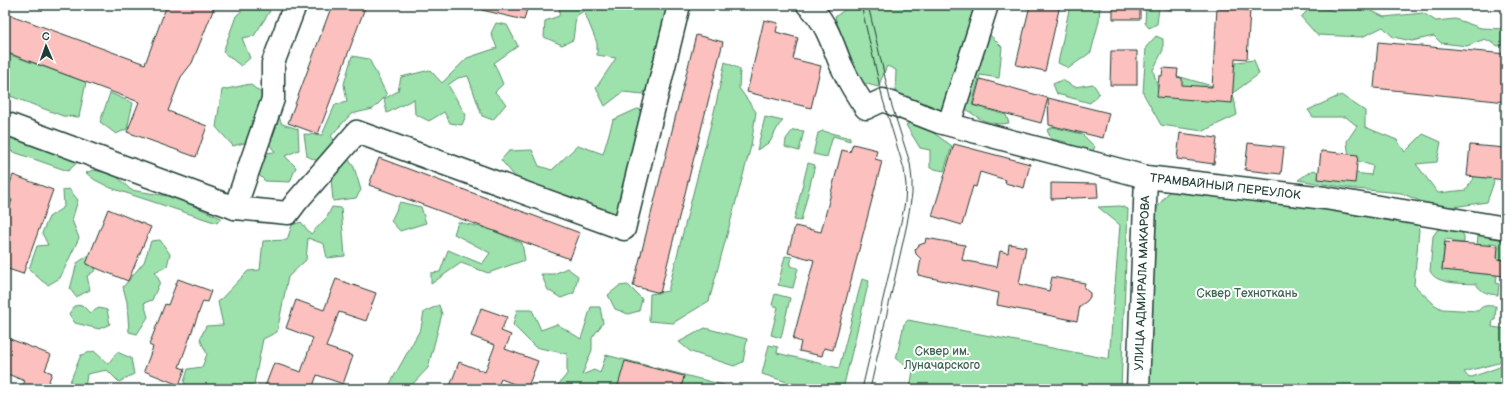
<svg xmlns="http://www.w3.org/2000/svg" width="1511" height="394" viewBox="0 0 1511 394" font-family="'Balsamiq Sans',sans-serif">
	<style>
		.green { fill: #9de1ac; stroke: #5e8f70 }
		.building { fill: #fcc0be; stroke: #1f3d34 }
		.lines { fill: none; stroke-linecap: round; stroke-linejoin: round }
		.minor-casing { stroke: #1f3d34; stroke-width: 25 }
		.minor { stroke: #fff; stroke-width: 22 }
		.tram { stroke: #1f3d34; stroke-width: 1 }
		.labels { text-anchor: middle; stroke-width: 4; stroke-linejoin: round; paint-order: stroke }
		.street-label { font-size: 12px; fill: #1f3d34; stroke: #fff }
		.park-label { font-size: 12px; fill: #3e6652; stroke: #fff }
	</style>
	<rect width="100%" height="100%" fill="#fff"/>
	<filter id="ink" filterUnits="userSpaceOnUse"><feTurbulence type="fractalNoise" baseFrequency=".025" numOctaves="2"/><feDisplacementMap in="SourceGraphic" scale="8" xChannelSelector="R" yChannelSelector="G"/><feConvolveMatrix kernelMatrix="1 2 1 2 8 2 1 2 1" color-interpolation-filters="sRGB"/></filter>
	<g filter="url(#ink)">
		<path class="green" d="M248,5H262L270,11L254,36L242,38L250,58L241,66L223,52L236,16Z
			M560,5H679L656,75L643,94L623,92L605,106L596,88L616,58L597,55V43L584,11L576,16L573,40L562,45L544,37L545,21L559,16Z
			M870,5H995L986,31L1002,47L999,78L980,75L972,105L1006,115L1009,123C987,127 974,116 958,102L943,114L895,96L896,70L887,66L878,87L852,80L848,55L835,17L848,7L869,6Z
			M1070,5H1100L1099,21L1091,52L1069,68L1058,63Z
			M1146,5H1180L1172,10L1159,8L1157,24L1149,28L1145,23Z
			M1313,5L1334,11L1368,9L1384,17L1423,13L1436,21L1455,19L1481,28L1506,29V44L1498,46L1485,39L1467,46L1441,43L1434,36L1412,41L1393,37L1383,27L1362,37L1317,35L1301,17Z
			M496,23L507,25L518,46L494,63L503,84L495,92L506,104L493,120L482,116L468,76L458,78L448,85L466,115L462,125L450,123L444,112L429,121L415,114L414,99L387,113L384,99L398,91L401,77L430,70L442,83L467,58L497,48L491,33Z
			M1156,36L1163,39V50L1153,70L1160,95L1177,76L1219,88L1237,62L1254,60L1259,74L1233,93L1237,115L1203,131L1161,125L1143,93L1146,47Z
			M5,53L86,82L79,117L63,116L5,94Z
			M352,56L369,59L387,95L373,109L351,114L331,136L354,167L361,190L356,198L333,201L330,167L307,156L304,134L322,135L335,105L347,102L344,84Z
			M725,62L740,69L739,88L756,112L751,146L709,301L673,323L649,321L650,294L668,291L716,104Z
			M1062,80L1075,87L1093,84L1099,93L1090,103L1057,94L1053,84Z
			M250,84L273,103L282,124L298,129L299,150L285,156L296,167L290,182L265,181L249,165L255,154L275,152L252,120L248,142L233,146L216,127L222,90Z
			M110,93L133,103L127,129L116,134L100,122Z
			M1341,95L1365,111V127L1397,140L1405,152L1423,134L1441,142L1437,162L1416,164L1438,193L1466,190L1478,170L1490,171L1494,182L1487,202L1439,209L1401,193L1355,189L1298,180L1313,170L1331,176L1347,172L1371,175L1373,166L1349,158L1347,141L1357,126L1346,117H1313L1308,110Z
			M637,109L660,113L631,224L580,211L572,197L518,180L501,160L509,151L532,150L539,166L552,170L578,145L603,154L613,120Z
			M765,117L783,121L779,125L770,142L757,150Z
			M914,121L924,123L935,134L952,146L944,171L930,168V150L920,148L906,125Z
			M1053,127L1082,134L1095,147L1085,163L1058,157V165L1028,158L1020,152L1070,155L1066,142L1051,139L1047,130Z
			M5,130L75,157L78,162L68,171L5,149Z
			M793,130L804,131L799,151L785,147L786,139Z
			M823,131L850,138V141L833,136L827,157L813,154L818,133Z
			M808,163L815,165L801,221L794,220Z
			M93,170L114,174L131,190L174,197L221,218L217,223L111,188L95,180L86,173Z
			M69,189L78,200L72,220L79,238L60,278L48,285L42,281L29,269L37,246L48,245L42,233L49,217L64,207L63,190Z
			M1171,189L1256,197L1418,224L1419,230L1414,285L1435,305L1442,309L1478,311C1483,304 1488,306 1496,306L1495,320H1493L1492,327L1506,329V354L1498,363L1464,372L1469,378L1497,368L1506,360V389H1478L1472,383L1476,389H1145L1156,209Z
			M400,202L421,207L426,223L400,231L391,221Z
			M1120,206L1128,209L1121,389H910L913,370L896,359L904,324L908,320L1109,359L1120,225L1098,207Z
			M332,207L341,208L345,256L327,258L324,244L308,238L306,260L288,277L277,332L263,339L253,389H187L184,382L188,369L202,367L207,354L200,339L206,326L223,325L218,302L248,271L260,270L263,241L287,240L292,225L301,222L311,234L327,217Z
			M458,222L489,229L522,243L525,260L488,273L461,263L431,284V273L440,272L448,250L482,264L490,253L454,234Z
			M1445,228L1460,230L1464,236V243L1454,242L1453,240L1445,239L1442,269L1497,275L1496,283L1499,284L1498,295C1488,294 1482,293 1476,284C1463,283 1436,285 1430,271L1433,236L1438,229Z
			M1484,234L1506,238V260L1497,259L1498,244L1490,243V246L1477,245L1478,236Z
			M160,240L170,254L167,266L155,272L160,282L152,300L144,303L148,317L137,334L129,332L127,302L123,287L144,262L151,241Z
			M89,255L96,270L87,276L90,290L76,297L70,289L77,263Z
			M785,256L792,257L790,266L798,268L793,288L778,285Z
			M567,268L578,276L574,293L561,298L548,290L541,274H554Z
			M862,279L869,281L843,389H809L762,374L769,345L778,347L777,353L839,368Z
			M628,285L642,299L639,311L628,314L615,309L608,295L619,286Z
			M775,294L790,298L781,338L771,335L778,307L772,305Z
			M82,305L90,313L99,308L107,310L110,324L99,329L75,323L69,314L74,306Z
			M439,305L442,314L428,368L408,389H387L421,328L424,312Z
			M591,307H600L603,323L592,338V350L582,375L594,370L600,373L606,355L739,389H555L567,374V354L535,347L513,325L517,310H532L541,330L557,324L581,339Z
			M705,328L747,339L743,362L734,366L691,352L679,342Z
			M94,351L108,364L117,352L131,358L134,374L119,382L107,370L87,374L85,389H71L69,384L81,355Z"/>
		<path class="building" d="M167,5H205L214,8L192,63L181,77L168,111L207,126L196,157L127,132L139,102L5,52V13L145,64Z
			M332,5H366L318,134L288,123Z
			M482,5H528L524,20L482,10Z
			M1030,5H1060L1045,71L1016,65Z
			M1113,5H1140V19H1113Z
			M1217,8L1250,10L1247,59L1235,58L1232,103L1157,97L1159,76H1162L1163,68L1178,69L1177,77L1182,78V85L1212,87Z
			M764,20L778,23L776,32L798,38L793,59L821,66L811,108L747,92Z
			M696,35L723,42L660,293L633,286Z
			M1378,42L1506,54V102L1374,88Z
			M1111,51H1137V85H1110Z
			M980,79L1048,98L1041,123L973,105Z
			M1048,98L1109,113L1103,138L1049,125Z
			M1180,133L1217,138L1214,164L1177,159Z
			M1248,143L1284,147L1281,174L1245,170Z
			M853,144L877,150L875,159L882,161L833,350L824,348L822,356L799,351L801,342L793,339L814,260L788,253L795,226L821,232L842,150L850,152Z
			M954,144L1030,164L1024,188L1005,183L1006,180L980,172L976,187L973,186L962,225L932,216Z
			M1470,145L1506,148V180L1467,176Z
			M1321,151L1358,155L1355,183L1318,179Z
			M379,158L580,233L570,259L369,185Z
			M13,175L53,190L23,274L5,268V220L12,200L5,197Z
			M1051,183L1097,184L1098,197L1051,199Z
			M108,209L151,227L128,281L86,264Z
			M926,238L965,245L962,260L997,267L1000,251L1008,253L1009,244L1026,247L1019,284L1049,291L1052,277L1085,283L1084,288L1090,293V297L1087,301L1080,306L1077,321L997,305L999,293L918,275L921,259L916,254L915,250L919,245L925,243Z
			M1445,242L1498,246L1497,259L1506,260V276L1442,270Z
			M178,279L211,291L207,302L203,301L179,367L185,369L179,385L144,371L153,347L149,345L165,304L168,305Z
			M336,279L376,293L366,321L339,312L326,347L353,356L343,384L317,375L312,389H264L274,363L301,372L313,338L286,328L296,300L324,310Z
			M481,308L507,317L501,331L511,335L505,349L538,361L527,389L501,379L497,389H449L459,362L485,372L495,345L471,336Z
			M5,337L51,355L45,370L52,373L46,389H21L25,381L5,373Z
			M625,361L684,376L681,389H617Z"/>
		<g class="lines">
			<g class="minor-casing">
				<g id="minor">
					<path id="s1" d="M808,5C826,21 832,43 841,65C848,80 856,94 866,108L883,100L939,122L1146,177L1325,198L1506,228"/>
					<path d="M5,123L235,208L288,213L297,201L357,132L624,229L679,5"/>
					<path d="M949,124L987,5"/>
					<path d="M235,208L273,99V63L295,5"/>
					<path id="s2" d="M1138,389L1146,177"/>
				</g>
			</g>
			<use href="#minor" class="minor"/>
			<path class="tram" d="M861,5L883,100L904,169L906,185L905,202L901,222L862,389
				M868,5L891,103L910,163L912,180V194L907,224L870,389"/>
		</g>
	</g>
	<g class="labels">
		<g class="street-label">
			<text dy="4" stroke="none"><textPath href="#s1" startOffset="492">ТРАМВАЙНЫЙ ПЕРЕУЛОК</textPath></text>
			<text dy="4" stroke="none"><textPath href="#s2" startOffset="106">УЛИЦА АДМИРАЛА МАКАРОВА</textPath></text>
		</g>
		<g class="park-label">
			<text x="1247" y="297">Сквер Техноткань</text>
			<text x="942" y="355">Сквер им.<tspan x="942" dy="14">Луначарского</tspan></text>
		</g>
	</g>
	<rect width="1511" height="394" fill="none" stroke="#fff" stroke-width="20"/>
	<rect x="10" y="10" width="1491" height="374" fill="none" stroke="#1f3d34" stroke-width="1.5" filter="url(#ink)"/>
	<g transform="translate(46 46) rotate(358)" stroke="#ffffff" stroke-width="3" paint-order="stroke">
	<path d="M0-3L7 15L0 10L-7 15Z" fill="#1f3d34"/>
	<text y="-6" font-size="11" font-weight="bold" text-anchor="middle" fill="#1f3d34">С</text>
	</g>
</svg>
